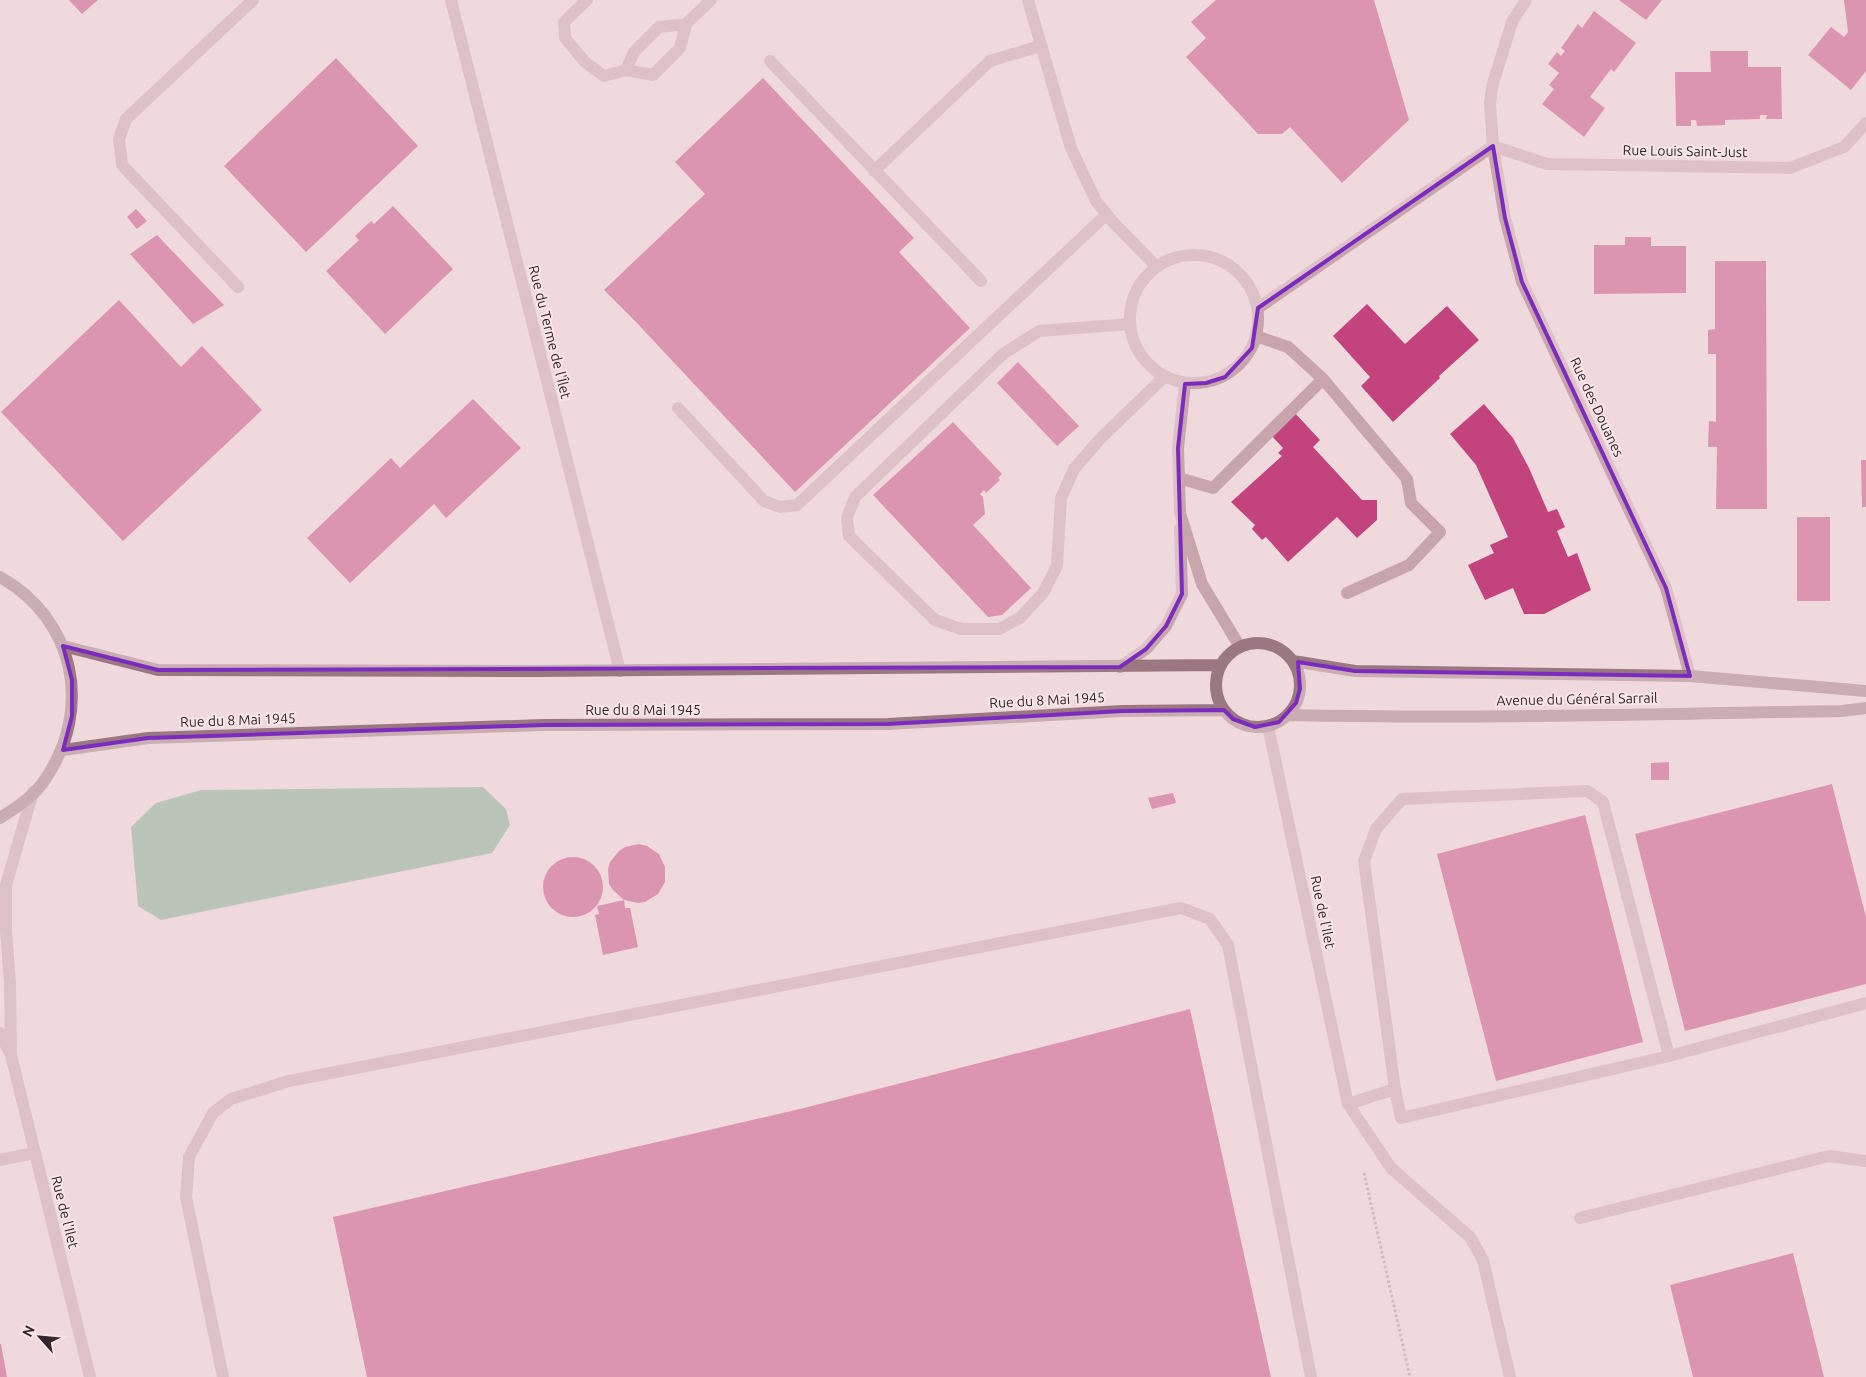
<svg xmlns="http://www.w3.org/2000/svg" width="1866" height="1377" viewBox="0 0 1866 1377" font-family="Ubuntu,sans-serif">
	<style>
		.water { fill: #79ad8c }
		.building { fill: #c3447c }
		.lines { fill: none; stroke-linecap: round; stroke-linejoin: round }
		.path { stroke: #b49099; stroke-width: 3; stroke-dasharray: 2.5 2.5; stroke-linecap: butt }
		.lane { stroke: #c8a5ad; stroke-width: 12 }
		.street { stroke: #c8a5ad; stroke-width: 12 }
		.secondary { stroke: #9b7782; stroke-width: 12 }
		.marked { fill: none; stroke: #7b2cbf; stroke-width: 4; stroke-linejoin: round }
		.labels { text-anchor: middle; stroke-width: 4; stroke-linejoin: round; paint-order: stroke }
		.street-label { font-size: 14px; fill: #34262b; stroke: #f8e5e8 }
	</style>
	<rect width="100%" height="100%" fill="#f0d9dc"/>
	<path class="water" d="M483,787L506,809L510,825L492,853L161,920L138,906L131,827L156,803L201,790Z"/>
	<path class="building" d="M69,0H98L82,14Z
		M1216,0H1374L1409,120L1342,183L1290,127L1282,134H1258L1186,57L1206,38L1191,22Z
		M1619,0H1662L1646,20Z
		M1844,0H1866V71L1851,90L1808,55L1831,27L1844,37L1848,32Z
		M1594,11L1636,43L1614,72L1611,69L1590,97L1605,108L1584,137L1542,104L1554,89L1549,85L1559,73L1548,64L1557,52L1561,56L1565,51L1561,48L1578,24L1582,28Z
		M1710,51H1748V67H1781L1782,119H1766L1767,115H1760V119L1725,120V125L1697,126L1696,120H1691V126H1676L1675,72H1711Z
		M336,58L418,146L306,252L224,166Z
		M763,78L914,238L899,252L970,328L795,492L635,321L604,290L705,194L675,162Z
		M393,206L453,269L385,334L326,271L359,240L355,236L371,221L374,224Z
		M136,209L147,221L137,229L127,217Z
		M157,235L224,305L193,324L130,254Z
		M1625,237H1651V246H1686V293L1594,294V245H1625Z
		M1715,261H1766L1767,509H1716L1717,447H1708L1709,421L1716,422V354H1708V330L1715,329Z
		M119,300L181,367L202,346L262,410L123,541L1,412Z
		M1367,304L1405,344L1447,306L1479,340L1439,376L1440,378L1393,422L1361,386L1370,377L1333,336Z
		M1018,362L1079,426L1057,446L997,383Z
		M473,399L521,448L446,518L434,504L350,583L307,538L391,458L400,468Z
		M1484,404L1513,438L1529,468L1548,512L1557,509L1565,527L1557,531L1568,557L1577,553L1591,590L1544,614H1524L1513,588L1485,600L1468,565L1494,553L1490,545L1508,537L1476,465L1450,434Z
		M1294,412L1320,440L1313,447L1362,500H1377V520L1357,538L1337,517L1288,562L1266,537L1262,540L1252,529L1255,525L1231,502L1282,456L1278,453L1283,448L1270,434Z
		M953,422L1002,474L998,478L1000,480L986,493L984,490L980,494L983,497L985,514L973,525L1031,588L1002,615L988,617L873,495Z
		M1861,460H1866V507H1862Z
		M1797,517H1830V601H1797Z
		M1669,762V780H1651V763Z
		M1832,784L1866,917V984L1685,1031L1635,834Z
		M1173,793L1176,803L1152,809L1148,798Z
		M1585,815L1643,1042L1496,1081L1437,854Z
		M639,844L647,846L659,854L665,867V882L658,894L645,902L638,903L624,900L625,908H630L638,947L603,955L595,915L599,914L597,906L624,900L613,890L609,884L608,869L610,862L619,851L625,847Z
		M543 887a30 30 0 1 1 60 0a30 30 0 1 1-60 0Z
		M1190,1009L1271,1377H367L333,1217L804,1108Z
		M1793,1253L1824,1377H1693L1670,1285Z
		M0,1344H1L7,1377H0Z"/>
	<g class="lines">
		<path class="path" d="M1364,1173L1410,1377"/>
		<path class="lane" d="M587,0L564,22L565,38L585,62L604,76L626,70L634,52L659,27L686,24L711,0
			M770,61L981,281
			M626,70L653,75L680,48L686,24
			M874,171L990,61L1040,46
			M1130,324L1039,331L1003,354L855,497L847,518L849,536L935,620L961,629H999L1020,618L1043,593L1057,566L1061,498L1074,469L1100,439L1164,377
			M1323,379L1407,479L1411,503L1440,532L1409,565L1347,593
			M678,408L764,501L780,507L797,505L1107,214
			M1179,478L1213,488L1323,379L1288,347L1256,336
			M1395,1089L1364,861L1376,829L1402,799L1587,791L1603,802L1669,1056
			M0,1160L34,1153
			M1580,1218L1829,1156L1866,1161
			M223,1377L186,1197L189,1157L213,1113L231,1099L289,1081L1181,908L1210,919L1228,945L1311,1377
			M1510,1377L1483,1260L1470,1237L1391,1168L1348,1104L1395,1089L1401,1118L1669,1056L1866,1003"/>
		<path class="street" d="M451,0L620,671
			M1028,0L1071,148L1096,201L1111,220L1157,267
			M1526,0L1512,22L1492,87L1490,103L1493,146L1505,218L1522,282L1666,588L1690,676
			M1493,146L1547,164L1790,168L1844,147L1866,123
			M1130 319a64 64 0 1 1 128 0a64 64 0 1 1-128 0Z
			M238,287L122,165L119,139L126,119L253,0
			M1258,308L1493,146
			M1185,384L1178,448L1180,513L1202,584L1240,647
			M1120,667L1146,649L1166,626L1182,594L1180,528
			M1268,726L1348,1104
			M33,792L6,885V931L10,983L11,1055L90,1377
			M0,1033L10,1053"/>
		<path class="secondary" d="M0,577C75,619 93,708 46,778C35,796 17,807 0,818
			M1216 685a42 42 0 1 1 84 0a42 42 0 1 1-84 0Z
			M63,646L158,670L539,671L1221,665
			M1293,661L1355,671L1690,676L1866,691
			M1288,715C1473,719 1658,714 1842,711L1866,708
			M63,750L148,738L544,725L888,724L1122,711L1224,710"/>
	</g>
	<path d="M0 0H1866V1377H0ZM1493,146L1505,218L1522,282L1666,588L1690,676L1355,671L1298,662L1300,689L1296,703L1279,722L1255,727L1233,719L1224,710L1122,711L888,724L544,725L148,738L63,750L72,716V680L63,646L158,670L1120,667L1146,649L1166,626L1182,594L1178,448L1185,384L1206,383L1225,377L1252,348L1258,308Z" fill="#f0d9dc" fill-opacity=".55" fill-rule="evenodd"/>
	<path class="marked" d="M1493,146L1505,218L1522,282L1666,588L1690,676L1355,671L1298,662L1300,689L1296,703L1279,722L1255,727L1233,719L1224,710L1122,711L888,724L544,725L148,738L63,750L72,716V680L63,646L158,670L1120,667L1146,649L1166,626L1182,594L1178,448L1185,384L1206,383L1225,377L1252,348L1258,308Z"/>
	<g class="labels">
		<g class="street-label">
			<text transform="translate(1685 151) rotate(1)" y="5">Rue Louis Saint-Just</text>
			<text transform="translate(550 332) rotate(76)" y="5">Rue du Terme de l'Îlet</text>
			<text transform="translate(1597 407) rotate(65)" y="5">Rue des Douanes</text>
			<text transform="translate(1577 699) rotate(-1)" y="5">Avenue du Général Sarrail</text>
			<text transform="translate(1047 700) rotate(-3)" y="5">Rue du 8 Mai 1945</text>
			<text x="643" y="715">Rue du 8 Mai 1945</text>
			<text transform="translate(238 720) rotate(-2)" y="5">Rue du 8 Mai 1945</text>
			<text transform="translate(1323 912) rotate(78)" y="5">Rue de l'Ilet</text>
			<text transform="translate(65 1212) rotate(76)" y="5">Rue de l'Ilet</text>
		</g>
	</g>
	<g transform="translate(40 1337) rotate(297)" stroke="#f8e5e8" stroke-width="4" paint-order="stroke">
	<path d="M0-4L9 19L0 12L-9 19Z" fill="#34262b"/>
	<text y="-8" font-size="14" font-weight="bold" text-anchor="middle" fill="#34262b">N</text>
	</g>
</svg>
